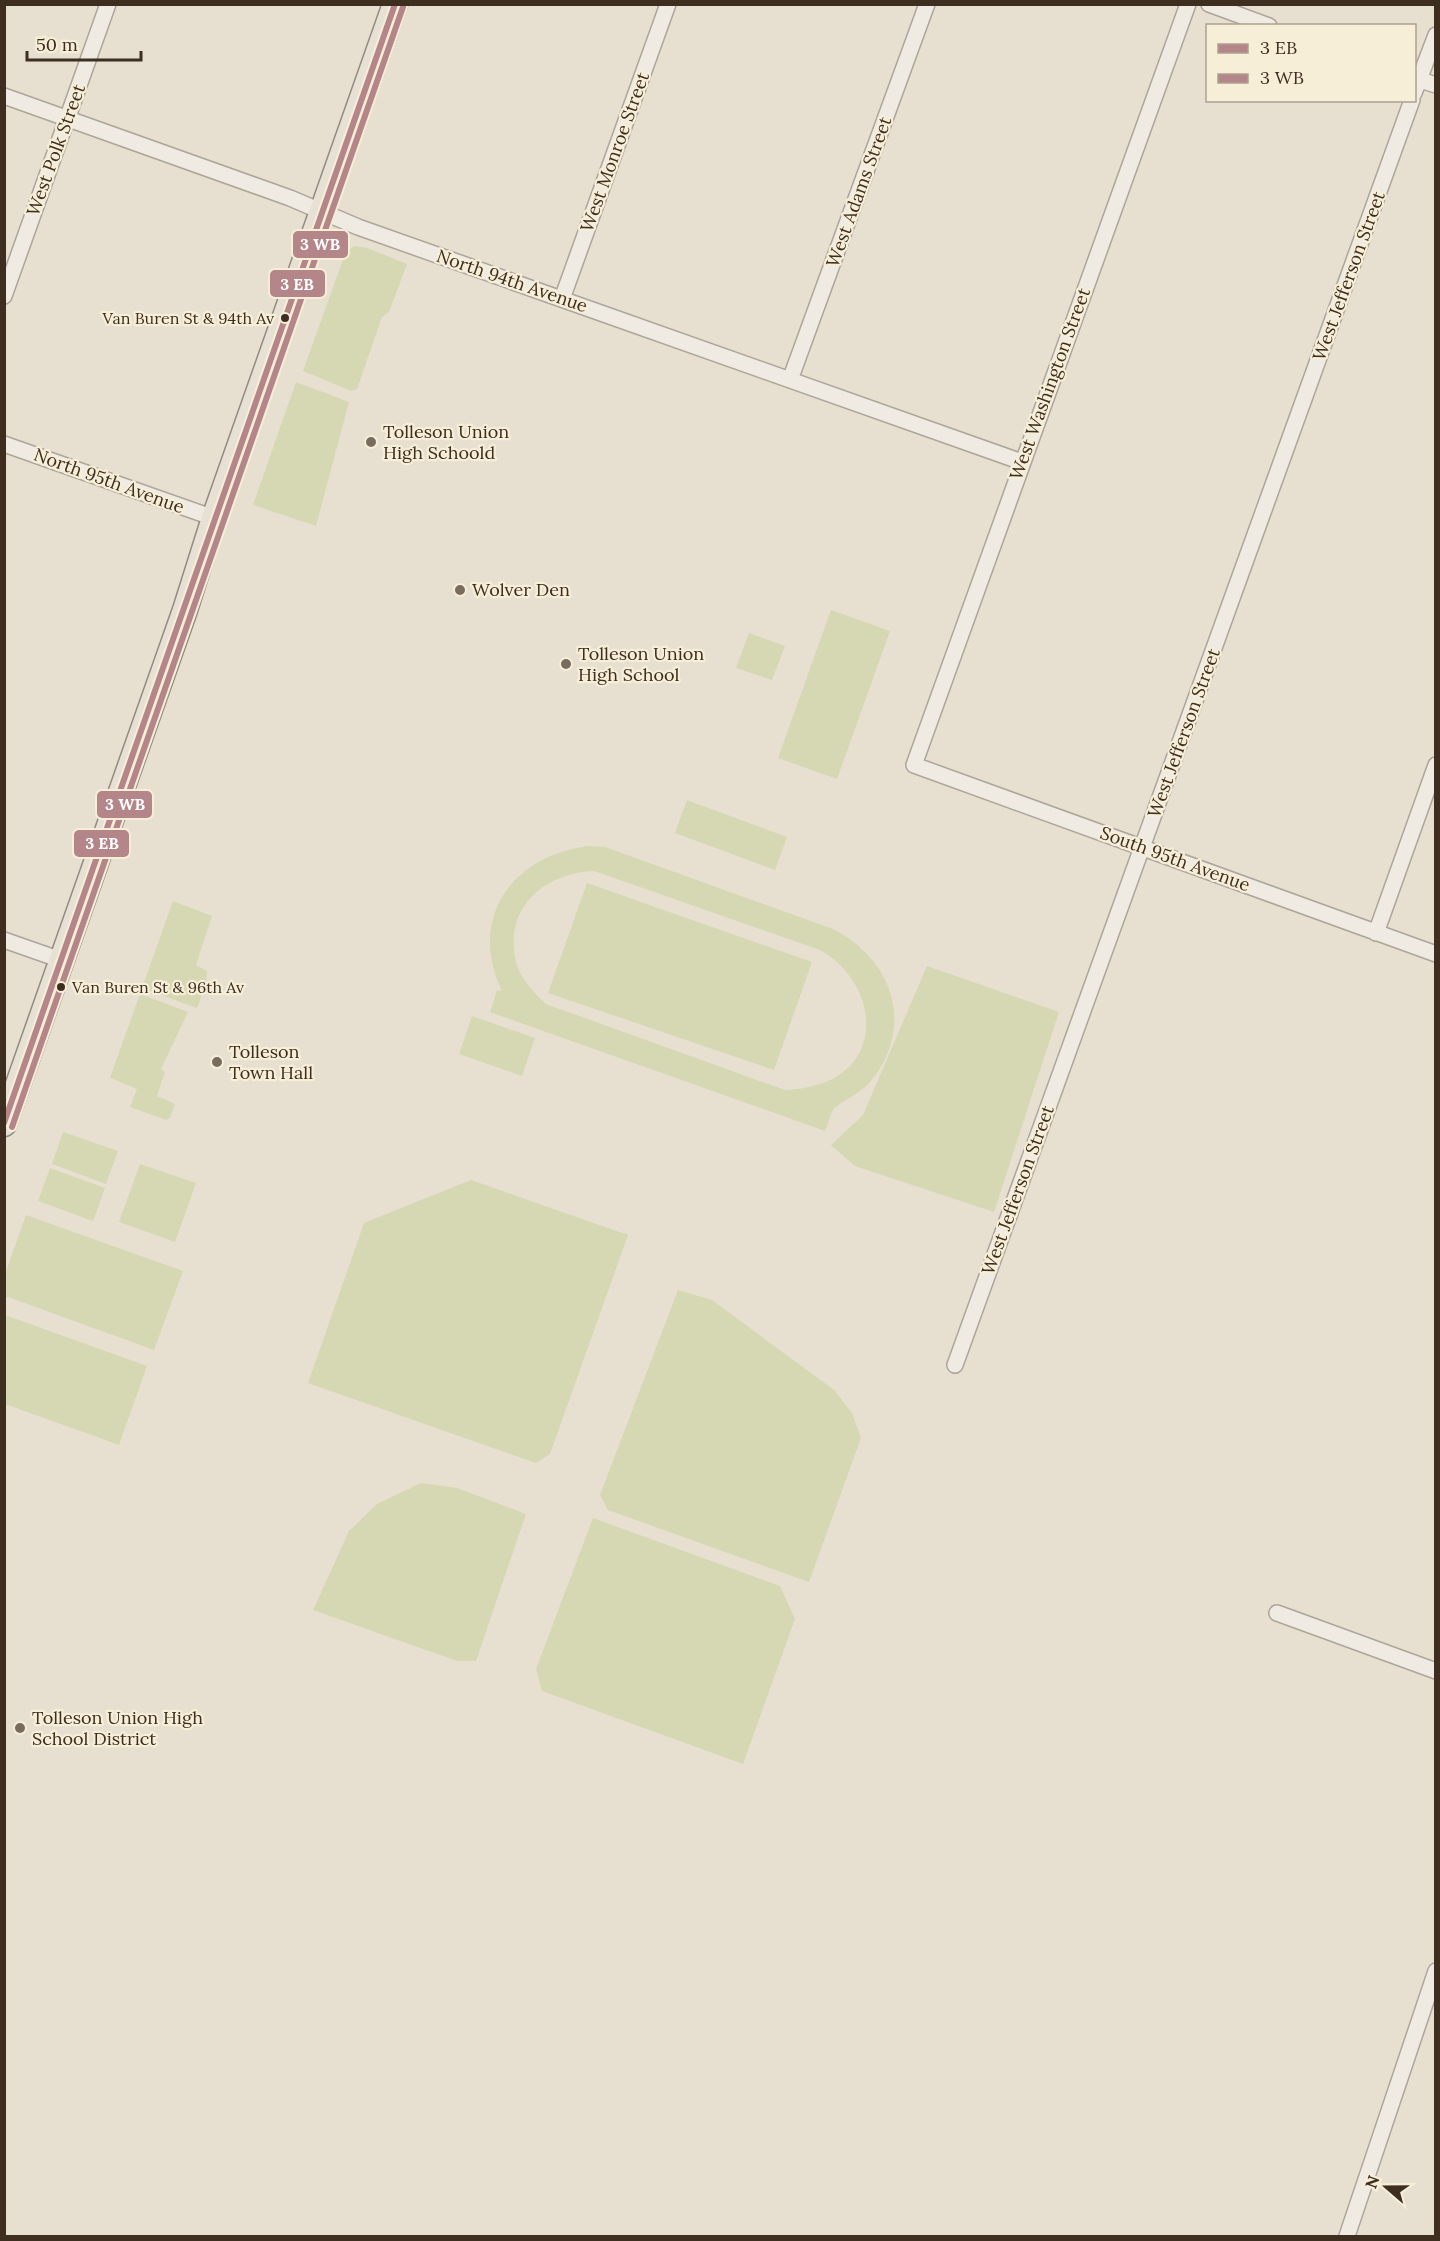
<svg xmlns="http://www.w3.org/2000/svg" width="1440" height="2241" viewBox="0 0 1440 2241" font-family="Lora,serif">
	<style>
		.green { fill: #d6d7b3; fill-rule: evenodd }
		.lines { fill: none; stroke-linecap: round; stroke-linejoin: round }
		.street-casing { stroke: #ada599; stroke-width: 18 }
		.primary-casing { stroke: #928b80; stroke-width: 27 }
		.street { stroke: #efebe3; stroke-width: 15 }
		.primary { stroke: #e6e1d4; stroke-width: 24 }
		.bus-1-casing { stroke: #f7eed8; stroke-width: 10 }
		.bus-2-casing { stroke: #f7eed8; stroke-width: 10 }
		.bus-1 { stroke: #b58689; stroke-width: 6 }
		.bus-2 { stroke: #b58689; stroke-width: 6 }
		.bus-dot { fill: #3d2e20; stroke: #f7eed8; stroke-width: 2 }
		.poi-dot { fill: #786c5e; stroke: #f7eed8; stroke-width: 2 }
		.labels { text-anchor: middle; stroke-width: 4.5; stroke-linejoin: round; paint-order: stroke }
		.bus-label { font-size: 16px; fill: #3d2e20; stroke: #f7eed8; text-anchor: end }
		.street-label { font-size: 18px; fill: #3d2e20; stroke: #f7eed8 }
		.poi-label { font-size: 18px; fill: #3d2e20; stroke: #f7eed8; text-anchor: start }
		.line-badge { stroke: #f7eed8; stroke-width: 2 }
		.badge-label { font-size: 16px; text-anchor: middle; font-weight: bold; fill: #fff }
	</style>
	<rect width="100%" height="100%" fill="#e7e0d1"/>
	<path class="green" d="M355,246L367,248L407,264L389,312L382,317L357,389L351,391L303,371L346,251Z
		M296,382L349,402L316,526L253,505Z
		M831,610L890,631L837,779L778,758Z
		M749,633L785,646L772,680L736,668Z
		M687,800L787,837L775,870L675,833Z
		M588,846L605,847L833,929C893,959 916,1027 870,1082C861,1093 838,1103 833,1110C830,1115 828,1125 825,1131L490,1012L497,990L502,991C467,918 512,856 588,846ZM594,871L820,950C857,970 882,1021 855,1060C839,1082 810,1089 785,1090L546,1004C534,993 520,978 516,962C503,908 544,873 594,871Z
		M587,883L812,962L774,1070L548,993Z
		M173,901L212,916L196,965L207,971L206,984L197,1008L142,988Z
		M927,966L1059,1012L994,1212L855,1166L831,1145L863,1115Z
		M140,994L188,1012L161,1069L165,1072L157,1096L175,1104L170,1118L166,1120L130,1107L137,1089L110,1078Z
		M472,1016L535,1038L522,1076L459,1054Z
		M63,1132L118,1151L106,1184L52,1164Z
		M140,1164L196,1183L175,1242L119,1222Z
		M50,1168L105,1188L93,1221L38,1201Z
		M471,1180L628,1235L550,1454L536,1463L308,1383L364,1223Z
		M26,1215L183,1271L154,1350L5,1296V1274Z
		M678,1290L712,1300L834,1390L852,1413L861,1438L809,1582L608,1510L600,1495Z
		M5,1315L147,1366L119,1445L5,1404Z
		M421,1483L457,1488L526,1514L476,1661H457L313,1610L349,1531L377,1504Z
		M593,1518L780,1586L795,1619L743,1764L542,1691L536,1669Z"/>
	<g class="lines">
		<g class="street-casing">
			<path id="street" d="M1188,4L914,765L1436,954
				M1209,4L1269,26
				M1414,78L1436,85
				M1414,93L1436,35
				M4,96L290,198L358,227L1022,462
				M4,296L108,4
				M562,299L668,4
				M790,380L927,4
				M4,444L214,518
				M1376,933L1436,765
				M4,940L61,960
				M955,1365L1412,100
				M1277,1613L1436,1671
				M1347,2236L1436,1971"/>
		</g>
		<g class="primary-casing">
			<path id="primary" d="M4,1124L185,610L214,518L395,4"/>
		</g>
		<use href="#street" class="street"/>
		<use href="#primary" class="primary"/>
		<g class="bus-1-casing">
			<path id="bus-1" d="M4,1123L395,4"/>
		</g>
		<g class="bus-2-casing">
			<path id="bus-2" d="M12,1127L403,7"/>
		</g>
		<use href="#bus-1" class="bus-1"/>
		<use href="#bus-2" class="bus-2"/>
	</g>
	<g class="bus-dot">
		<circle cx="285" cy="318" r="5"/>
		<circle cx="61" cy="987" r="5"/>
	</g>
	<g class="poi-dot">
		<circle cx="371" cy="442" r="6"/>
		<circle cx="460" cy="590" r="6"/>
		<circle cx="566" cy="664" r="6"/>
		<circle cx="217" cy="1062" r="6"/>
		<circle cx="20" cy="1728" r="6"/>
	</g>
	<g class="labels">
		<g class="bus-label">
			<text x="274" y="324">Van Buren St &amp; 94th Av</text>
			<text x="72" y="993" text-anchor="start">Van Buren St &amp; 96th Av</text>
		</g>
		<g class="street-label">
			<text transform="translate(56 150) rotate(-70)" y="6">West Polk Street</text>
			<text transform="translate(615 152) rotate(-70)" y="6">West Monroe Street</text>
			<text transform="translate(859 192) rotate(-70)" y="6">West Adams Street</text>
			<text transform="translate(1349 276) rotate(-70)" y="6">West Jefferson Street</text>
			<text transform="translate(512 281) rotate(19)" y="6">North 94th Avenue</text>
			<text transform="translate(1050 384) rotate(-70)" y="6">West Washington Street</text>
			<text transform="translate(109 481) rotate(20)" y="6">North 95th Avenue</text>
			<text transform="translate(1184 733) rotate(-70)" y="6">West Jefferson Street</text>
			<text transform="translate(1175 859) rotate(20)" y="6">South 95th Avenue</text>
			<text transform="translate(1018 1190) rotate(-70)" y="6">West Jefferson Street</text>
		</g>
		<g class="poi-label">
			<text x="383" y="438">Tolleson Union<tspan x="383" dy="21">High Schoold</tspan></text>
			<text x="472" y="596">Wolver Den</text>
			<text x="578" y="660">Tolleson Union<tspan x="578" dy="21">High School</tspan></text>
			<text x="229" y="1058">Tolleson<tspan x="229" dy="21">Town Hall</tspan></text>
			<text x="32" y="1724">Tolleson Union High<tspan x="32" dy="21">School District</tspan></text>
		</g>
	</g>
	<g class="line-badge">
		<rect x="292" y="230" width="57" height="29" rx="6" fill="#b58689"/>
		<rect x="269" y="269" width="57" height="29" rx="6" fill="#b58689"/>
		<rect x="96" y="790" width="57" height="29" rx="6" fill="#b58689"/>
		<rect x="73" y="829" width="57" height="29" rx="6" fill="#b58689"/>
	</g>
	<g class="badge-label">
		<text x="320" y="250">3 WB</text>
		<text x="297" y="290">3 EB</text>
		<text x="125" y="810">3 WB</text>
		<text x="102" y="849">3 EB</text>
	</g>
	<rect width="1440" height="2241" fill="none" stroke="#3d2e20" stroke-width="12"/>
	<rect x="1206" y="24" width="210" height="78" fill="#f7eed8" stroke="#ada18e" stroke-width="1.5"/>
	<rect x="1218" y="44" width="30" height="9" fill="#b58689" stroke="#ada18e" stroke-width="1.5"/>
	<text x="1260" y="54" font-size="18" fill="#3d2e20">3 EB</text>
	<rect x="1218" y="74" width="30" height="9" fill="#b58689" stroke="#ada18e" stroke-width="1.5"/>
	<text x="1260" y="84" font-size="18" fill="#3d2e20">3 WB</text>
	<g transform="translate(1386 2187) rotate(290)" stroke="#f7eed8" stroke-width="4.5" paint-order="stroke">
	<path d="M0-4.5L10 22L0 15L-10 22Z" fill="#3d2e20"/>
	<text y="-9" font-size="16" font-weight="bold" text-anchor="middle" fill="#3d2e20">N</text>
	</g>
	<path d="M27 51v9h114v-9" fill="none" stroke="#3d2e20" stroke-width="3"/>
	<text x="36" y="51" font-size="18" fill="#3d2e20" stroke="#f7eed8" stroke-width="4.5" paint-order="stroke">50 m</text>
</svg>
